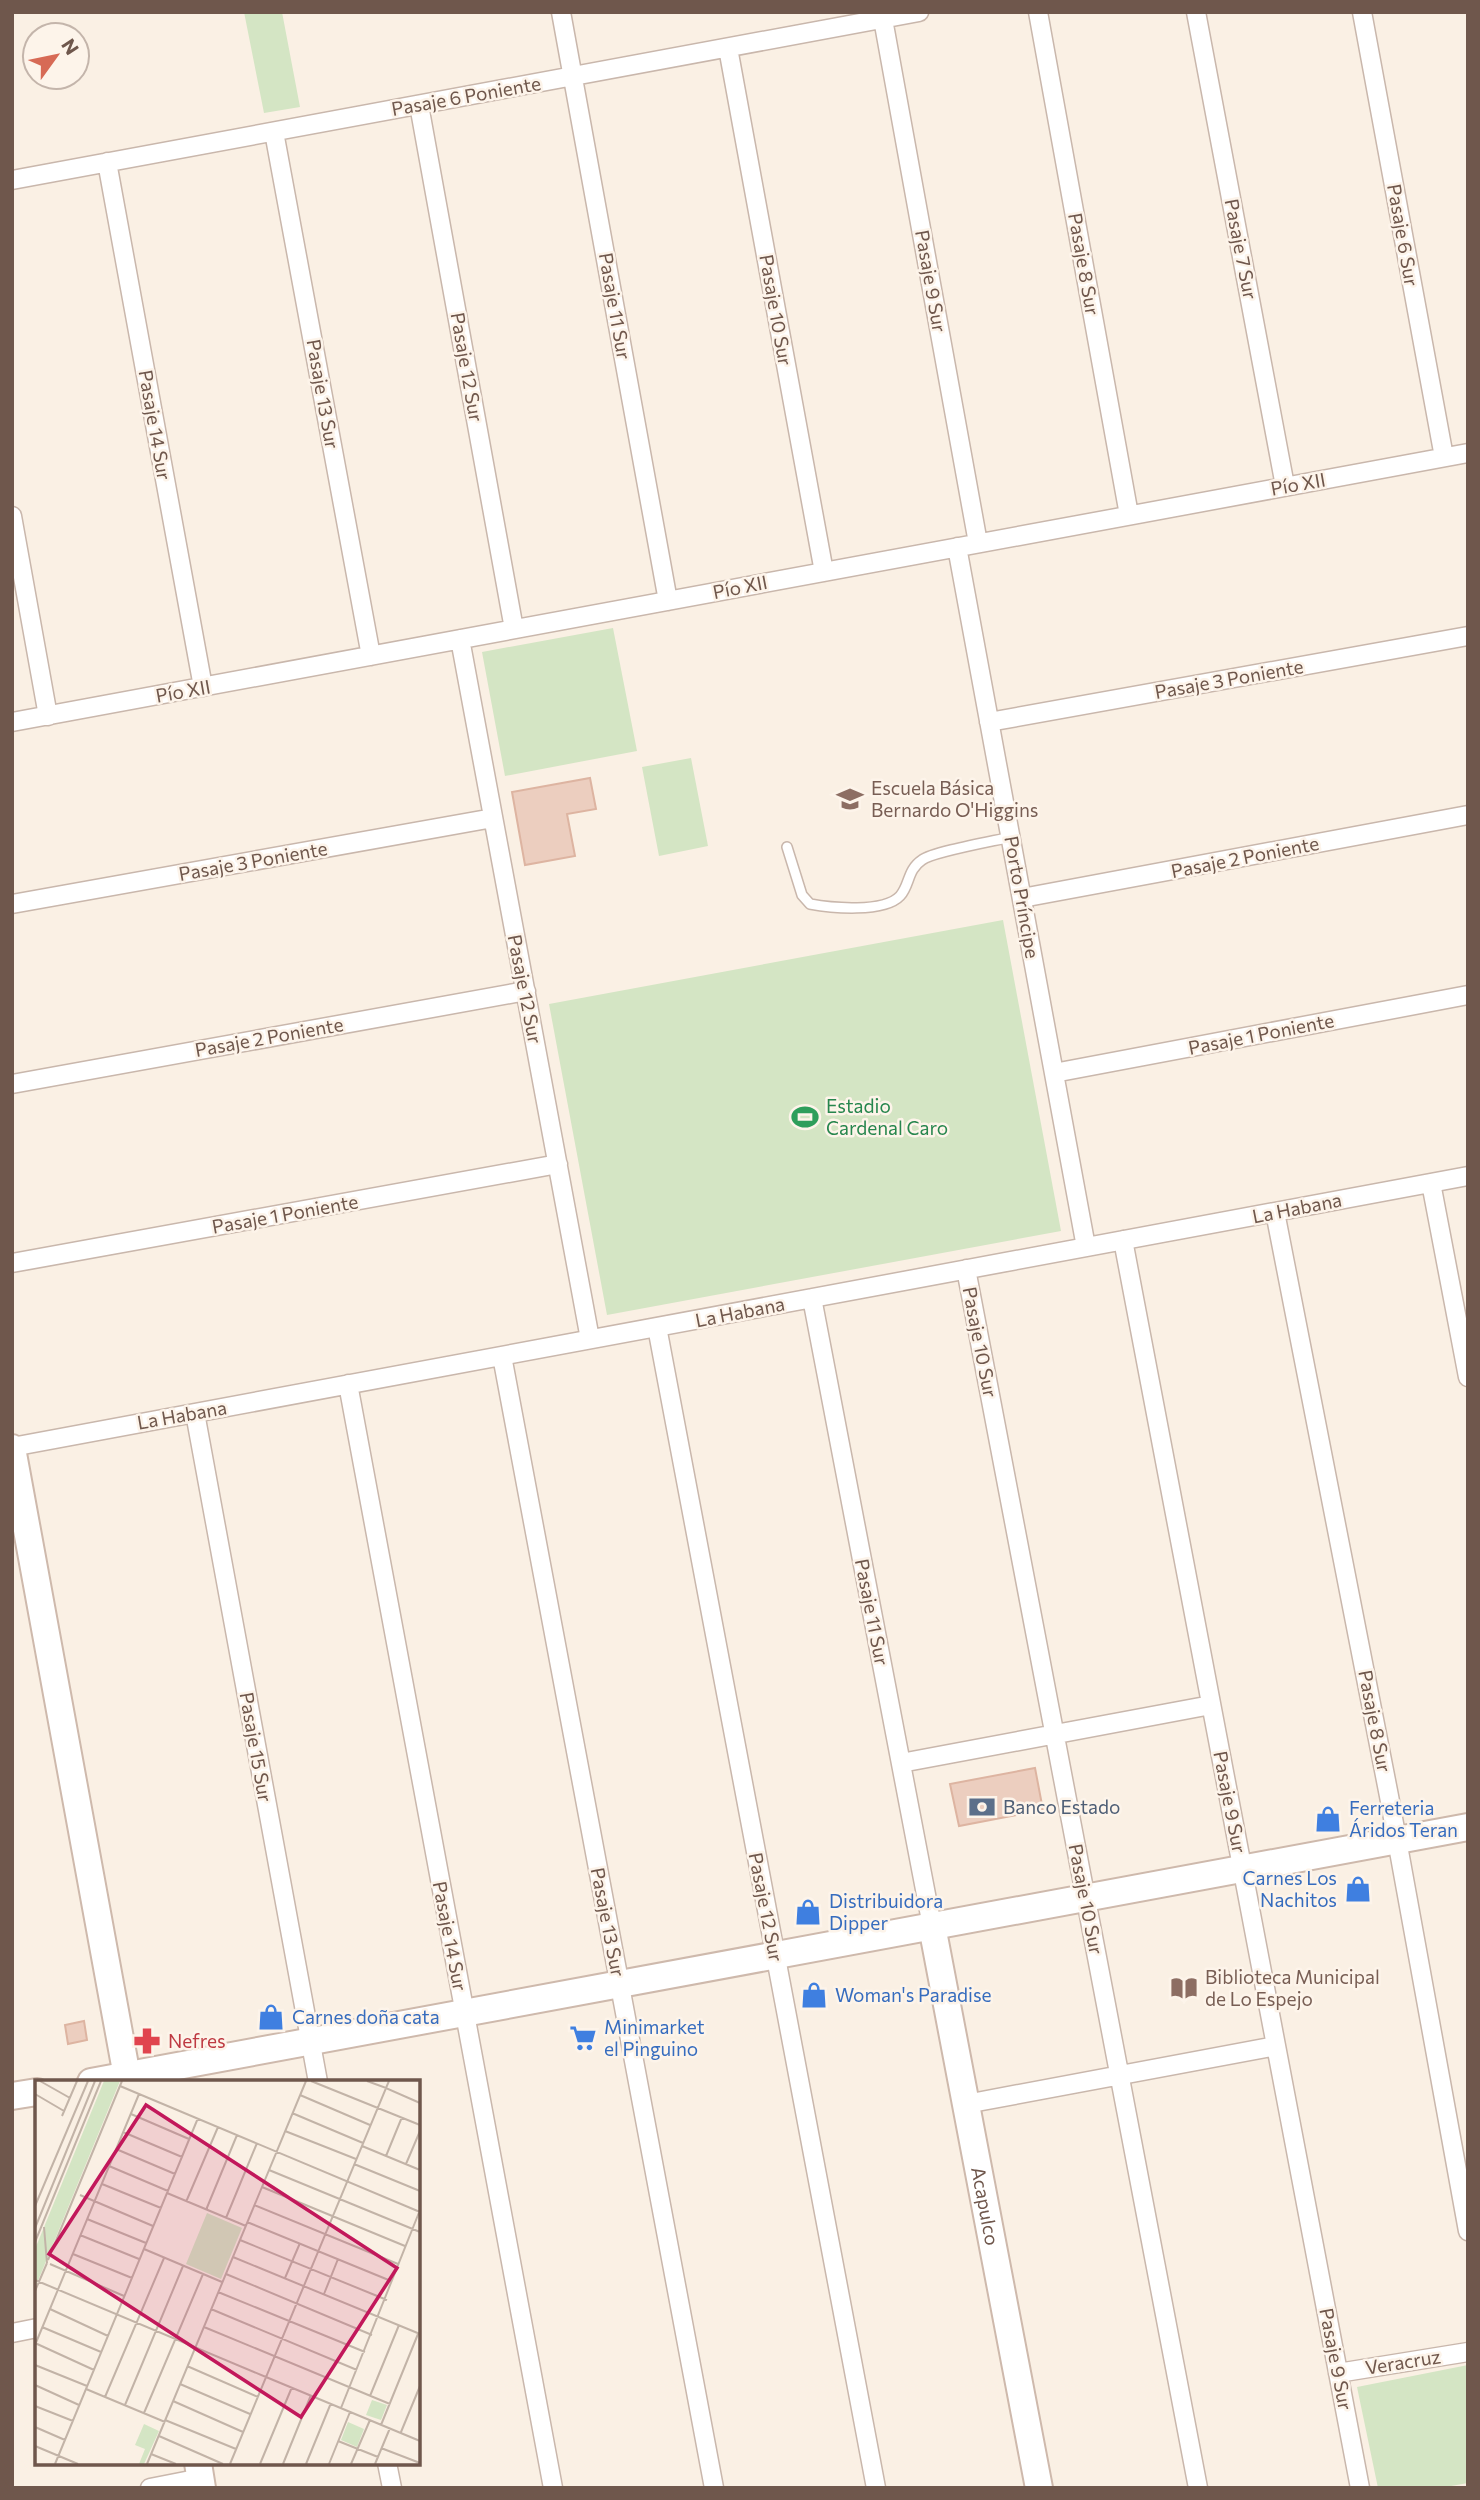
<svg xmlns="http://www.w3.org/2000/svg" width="1480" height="2500" viewBox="0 0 1480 2500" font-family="Commissioner,sans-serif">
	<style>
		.green { fill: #d4e5c4 }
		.building { fill: #eccebf; stroke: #ddb4a1; stroke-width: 2 }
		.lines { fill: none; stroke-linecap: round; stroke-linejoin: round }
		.lane-casing { stroke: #c9b7ac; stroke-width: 12 }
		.street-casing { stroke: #c9b7ac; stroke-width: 21 }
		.secondary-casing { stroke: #ceb9ac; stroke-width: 30 }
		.lane { stroke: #fff; stroke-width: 9 }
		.street { stroke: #fff; stroke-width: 18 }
		.secondary { stroke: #fff; stroke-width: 26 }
		.labels { text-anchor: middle; stroke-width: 5; stroke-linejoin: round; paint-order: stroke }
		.street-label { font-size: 19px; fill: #6f574c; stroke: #fdf4ea }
		.education-label { font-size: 19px; fill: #785e54; stroke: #fdf4ea; text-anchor: start }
		.leisure-label { font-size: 19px; fill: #27864d; stroke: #fdf4ea; text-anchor: start }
		.service-label { font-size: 19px; fill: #4e5e75; stroke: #fdf4ea; text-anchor: start }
		.shop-label { font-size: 19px; fill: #366cbe; stroke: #fdf4ea; text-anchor: start }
		.health-label { font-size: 19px; fill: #be3a42; stroke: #fdf4ea; text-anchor: start }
		.inset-road { fill: none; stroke: #c2b3a7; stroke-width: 2 }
		.view { fill: #c2185b; fill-opacity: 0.15; stroke: #c2185b; stroke-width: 3.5 }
		.inset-edge { fill: none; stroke: #6f574c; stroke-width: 3.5 }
	</style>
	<rect width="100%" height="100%" fill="#faf0e4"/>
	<path class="green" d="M244,12H282L300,107L264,113Z
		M613,628L637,751L505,776L482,652Z
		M691,758L708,846L659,856L642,767Z
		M1003,920L1061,1231L607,1315L549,1004Z
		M1468,2365V2483L1440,2488H1378L1357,2387Z"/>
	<path class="building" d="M590,778L596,809L567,814L575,856L525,865L512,792Z
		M1035,1768L1043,1810L959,1826L950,1784Z
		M84,2021L87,2040L68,2044L65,2025Z"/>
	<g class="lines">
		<g class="lane-casing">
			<path id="lane" d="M787,847L802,895L810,904C831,908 884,913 900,896C910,885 907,870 922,860C932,852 994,841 1011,837"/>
		</g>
		<g class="street-casing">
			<path id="street" d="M561,12L668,601
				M1038,12L1129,515
				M1196,12L1285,486
				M1362,12L1444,457
				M883,19L978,543
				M728,48L824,572
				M419,105L514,629
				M274,132L371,656
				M107,162L203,687
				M12,180L919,12
				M12,516L48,716
				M957,547L1086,1247
				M460,639L590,1339
				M12,722L1468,453
				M989,722L1468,636
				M1022,898L1468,815
				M12,904L493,818
				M1054,1073L1468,995
				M12,1084L526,991
				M1431,1183L1468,1377
				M1275,1212L1389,1796L1468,2231
				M1123,1240L1360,2488
				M12,1263L558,1164
				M966,1269L1198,2488
				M812,1298L932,1926
				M657,1327L876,2488
				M502,1356L714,2488
				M348,1384L553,2488
				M195,1413L318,2082
				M12,1447L1468,1176
				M901,1763L1211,1705
				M966,2104L1276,2046
				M12,2333L37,2328
				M1338,2373L1468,2352
				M387,2463L392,2488
				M150,2488L201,2478"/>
		</g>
		<g class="secondary-casing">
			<g id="secondary">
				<path d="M12,1448L128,2082"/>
				<path id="s1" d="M932,1926L1039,2488"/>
				<path d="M91,2082L1468,1827"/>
				<path d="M12,2096L37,2092"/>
				<path d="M198,2463L202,2488"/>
			</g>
		</g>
		<use href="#lane" class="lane"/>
		<use href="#street" class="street"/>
		<use href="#secondary" class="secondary"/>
	</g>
	<defs>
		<g id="school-bare" transform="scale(2.1)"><path d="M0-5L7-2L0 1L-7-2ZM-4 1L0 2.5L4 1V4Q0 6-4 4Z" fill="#8d6e63" stroke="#fdf4ea" stroke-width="2.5" paint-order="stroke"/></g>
		<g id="stadium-bare" transform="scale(2.1)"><path d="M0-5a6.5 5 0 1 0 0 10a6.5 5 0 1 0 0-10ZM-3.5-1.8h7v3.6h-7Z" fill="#2e9e5b" stroke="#fdf4ea" stroke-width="2.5" paint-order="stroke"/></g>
		<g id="bank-bare" transform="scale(2.1)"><path d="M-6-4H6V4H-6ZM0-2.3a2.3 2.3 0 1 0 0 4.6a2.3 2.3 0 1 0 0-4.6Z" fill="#5c6f8a" stroke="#fdf4ea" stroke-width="2.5" paint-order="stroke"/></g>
		<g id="shop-bare" transform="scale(2.1)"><path d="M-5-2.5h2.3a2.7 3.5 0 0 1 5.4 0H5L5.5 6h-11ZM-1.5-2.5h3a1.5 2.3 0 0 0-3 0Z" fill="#3f7fe0" stroke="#fdf4ea" stroke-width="2.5" paint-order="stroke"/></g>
		<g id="library-bare" transform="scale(2.1)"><path d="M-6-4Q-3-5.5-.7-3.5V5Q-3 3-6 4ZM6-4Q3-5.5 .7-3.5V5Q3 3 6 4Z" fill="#8d6e63" stroke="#fdf4ea" stroke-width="2.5" paint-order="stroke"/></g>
		<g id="supermarket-bare" transform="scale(2.1)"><path d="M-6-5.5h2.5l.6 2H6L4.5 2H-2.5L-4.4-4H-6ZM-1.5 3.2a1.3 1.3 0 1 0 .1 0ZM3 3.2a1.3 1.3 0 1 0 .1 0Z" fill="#3f7fe0" stroke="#fdf4ea" stroke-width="2.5" paint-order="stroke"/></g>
		<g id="pharmacy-bare" transform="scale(2.1)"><path d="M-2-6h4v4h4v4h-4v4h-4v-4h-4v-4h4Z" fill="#e0444e" stroke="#fdf4ea" stroke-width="2.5" paint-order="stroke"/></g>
	</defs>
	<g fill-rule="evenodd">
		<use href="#school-bare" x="850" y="799"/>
		<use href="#stadium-bare" x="805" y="1117"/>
		<use href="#bank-bare" x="982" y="1807"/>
		<use href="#shop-bare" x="1328" y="1819"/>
		<use href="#shop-bare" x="1358" y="1889"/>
		<use href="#shop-bare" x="808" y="1912"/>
		<use href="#library-bare" x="1184" y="1988"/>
		<use href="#shop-bare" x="814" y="1995"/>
		<use href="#shop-bare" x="271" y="2017"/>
		<use href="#supermarket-bare" x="583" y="2038"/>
		<use href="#pharmacy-bare" x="147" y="2041"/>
	</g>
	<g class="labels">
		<g class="street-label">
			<text transform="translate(466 96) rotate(-10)" y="7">Pasaje 6 Poniente</text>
			<text transform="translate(1403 235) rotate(80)" y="7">Pasaje 6 Sur</text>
			<text transform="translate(1241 249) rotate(79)" y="7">Pasaje 7 Sur</text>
			<text transform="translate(1084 264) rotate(80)" y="7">Pasaje 8 Sur</text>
			<text transform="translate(931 281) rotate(80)" y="7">Pasaje 9 Sur</text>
			<text transform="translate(615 306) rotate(80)" y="7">Pasaje 11 Sur</text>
			<text transform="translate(776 310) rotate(80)" y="7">Pasaje 10 Sur</text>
			<text transform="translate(467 367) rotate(80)" y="7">Pasaje 12 Sur</text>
			<text transform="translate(323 394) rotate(80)" y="7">Pasaje 13 Sur</text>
			<text transform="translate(155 425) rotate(80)" y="7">Pasaje 14 Sur</text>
			<text transform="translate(1298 484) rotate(-10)" y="7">Pío XII</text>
			<text transform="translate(740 587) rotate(-11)" y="7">Pío XII</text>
			<text transform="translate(1229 679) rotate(-10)" y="7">Pasaje 3 Poniente</text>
			<text transform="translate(183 691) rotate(-10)" y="7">Pío XII</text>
			<text transform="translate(1245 857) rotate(-11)" y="7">Pasaje 2 Poniente</text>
			<text transform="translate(253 861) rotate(-10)" y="7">Pasaje 3 Poniente</text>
			<text transform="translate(1022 897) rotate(80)" y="7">Porto Príncipe</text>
			<text transform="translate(525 989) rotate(79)" y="7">Pasaje 12 Sur</text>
			<text transform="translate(1261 1034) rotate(-11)" y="7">Pasaje 1 Poniente</text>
			<text transform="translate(269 1037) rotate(-10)" y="7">Pasaje 2 Poniente</text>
			<text transform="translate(1297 1208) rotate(-11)" y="7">La Habana</text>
			<text transform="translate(285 1214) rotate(-10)" y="7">Pasaje 1 Poniente</text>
			<text transform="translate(740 1312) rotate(-11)" y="7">La Habana</text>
			<text transform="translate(980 1342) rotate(79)" y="7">Pasaje 10 Sur</text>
			<text transform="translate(182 1415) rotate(-10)" y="7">La Habana</text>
			<text transform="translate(872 1612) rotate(79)" y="7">Pasaje 11 Sur</text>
			<text transform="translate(1375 1721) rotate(79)" y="7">Pasaje 8 Sur</text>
			<text transform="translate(256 1747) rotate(80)" y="7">Pasaje 15 Sur</text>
			<text transform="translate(1230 1802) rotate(79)" y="7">Pasaje 9 Sur</text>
			<text transform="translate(1086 1899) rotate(79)" y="7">Pasaje 10 Sur</text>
			<text transform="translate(766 1907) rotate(79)" y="7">Pasaje 12 Sur</text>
			<text transform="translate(608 1922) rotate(79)" y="7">Pasaje 13 Sur</text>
			<text transform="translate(450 1936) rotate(79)" y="7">Pasaje 14 Sur</text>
			<text dy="7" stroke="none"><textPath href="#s1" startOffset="285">Acapulco</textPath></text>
			<text transform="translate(1336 2359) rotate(79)" y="7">Pasaje 9 Sur</text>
			<text transform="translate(1403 2362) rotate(-9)" y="7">Veracruz</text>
		</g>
		<g class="education-label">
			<text x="871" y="795">Escuela Básica<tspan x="871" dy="22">Bernardo O'Higgins</tspan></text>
			<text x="1205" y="1984">Biblioteca Municipal<tspan x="1205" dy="22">de Lo Espejo</tspan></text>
		</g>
		<g class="leisure-label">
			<text x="826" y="1113">Estadio<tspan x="826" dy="22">Cardenal Caro</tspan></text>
		</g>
		<g class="service-label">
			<text x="1003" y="1814">Banco Estado</text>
		</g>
		<g class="shop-label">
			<text x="1349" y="1815">Ferreteria<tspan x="1349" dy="22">Áridos Teran</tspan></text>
			<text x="1337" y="1885" text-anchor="end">Carnes Los<tspan x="1337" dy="22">Nachitos</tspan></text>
			<text x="829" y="1908">Distribuidora<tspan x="829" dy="22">Dipper</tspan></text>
			<text x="835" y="2002">Woman's Paradise</text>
			<text x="292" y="2024">Carnes doña cata</text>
			<text x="604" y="2034">Minimarket<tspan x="604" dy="22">el Pinguino</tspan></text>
		</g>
		<g class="health-label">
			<text x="168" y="2048">Nefres</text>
		</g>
	</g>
	<g transform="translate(35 2080)">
		<rect width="385" height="385" fill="#faf0e4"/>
		<path d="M69,1H85L0,208V169ZM172,133L207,148L186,199L151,184ZM337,320L352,325L346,340L331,335ZM313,342L329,349L322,367L306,360ZM109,344L124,351L109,384H104L110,369L100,365Z" fill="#d4e5c4"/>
		<path class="inset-road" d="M5,1L35,18M276,1L385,45M332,1L351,8L354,1M85,6L385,132M0,14L29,31M265,15L335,45M257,33L328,63M96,34L154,59M27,36L42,1M250,51L321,79M88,52L147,77M327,66L385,90M81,69L140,94M351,76L367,37M319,84L385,111M371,84L385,51M74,86L133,111M234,90L385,152M67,104L126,128M227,107L370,166M132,113L211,146M45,115L118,146M151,122L183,47M219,125L363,184M0,126L53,1M171,130L202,55M191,138L222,63M52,139L111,163M212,142L356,201M9,147L12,183M0,148L60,1M45,155L104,179M205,160L352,220M0,162L66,1M109,169L187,202M38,174L97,198M198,177L385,254M13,180L87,1M15,184L89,216M191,194L337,255M250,198L265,163M0,200L231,297M0,211L12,183M183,212L330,272M289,214L303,179M15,229L73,256M176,229L322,290M7,247L66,272M169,247L355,324M0,263L59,290M0,265L104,14M0,285L52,306M152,286L223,317M231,297L385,361M145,304L215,334M0,305L44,325M51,309L130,342M335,316L364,245M70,317L129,178M138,321L208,352M90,325L148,186M0,326L38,341M306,328L385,130M109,333L168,194M130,340L201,369M346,345L383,254M0,347L30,360M366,352L385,306M124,356L188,384M303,361L343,377M0,366L43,384M346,368L385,383M116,374L141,384M20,384L163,38M112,384L271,1M195,384L351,8L385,23M225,384L257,307M248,384L276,315M271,384L296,323M294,384L315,332M316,384L335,340M340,384L355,348"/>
		<path class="view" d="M111,25L362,188L266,337L14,174Z"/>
		<rect width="385" height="385" class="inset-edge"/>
	</g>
	<rect width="1480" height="2500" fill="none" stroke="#6f574c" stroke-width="28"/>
	<g transform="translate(56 56) rotate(57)"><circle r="33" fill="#fdf4ea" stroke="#c4b5ab" stroke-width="2"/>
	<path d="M0-5L12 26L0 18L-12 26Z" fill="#d76a55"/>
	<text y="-10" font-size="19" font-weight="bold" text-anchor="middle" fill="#6f574c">N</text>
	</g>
</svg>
